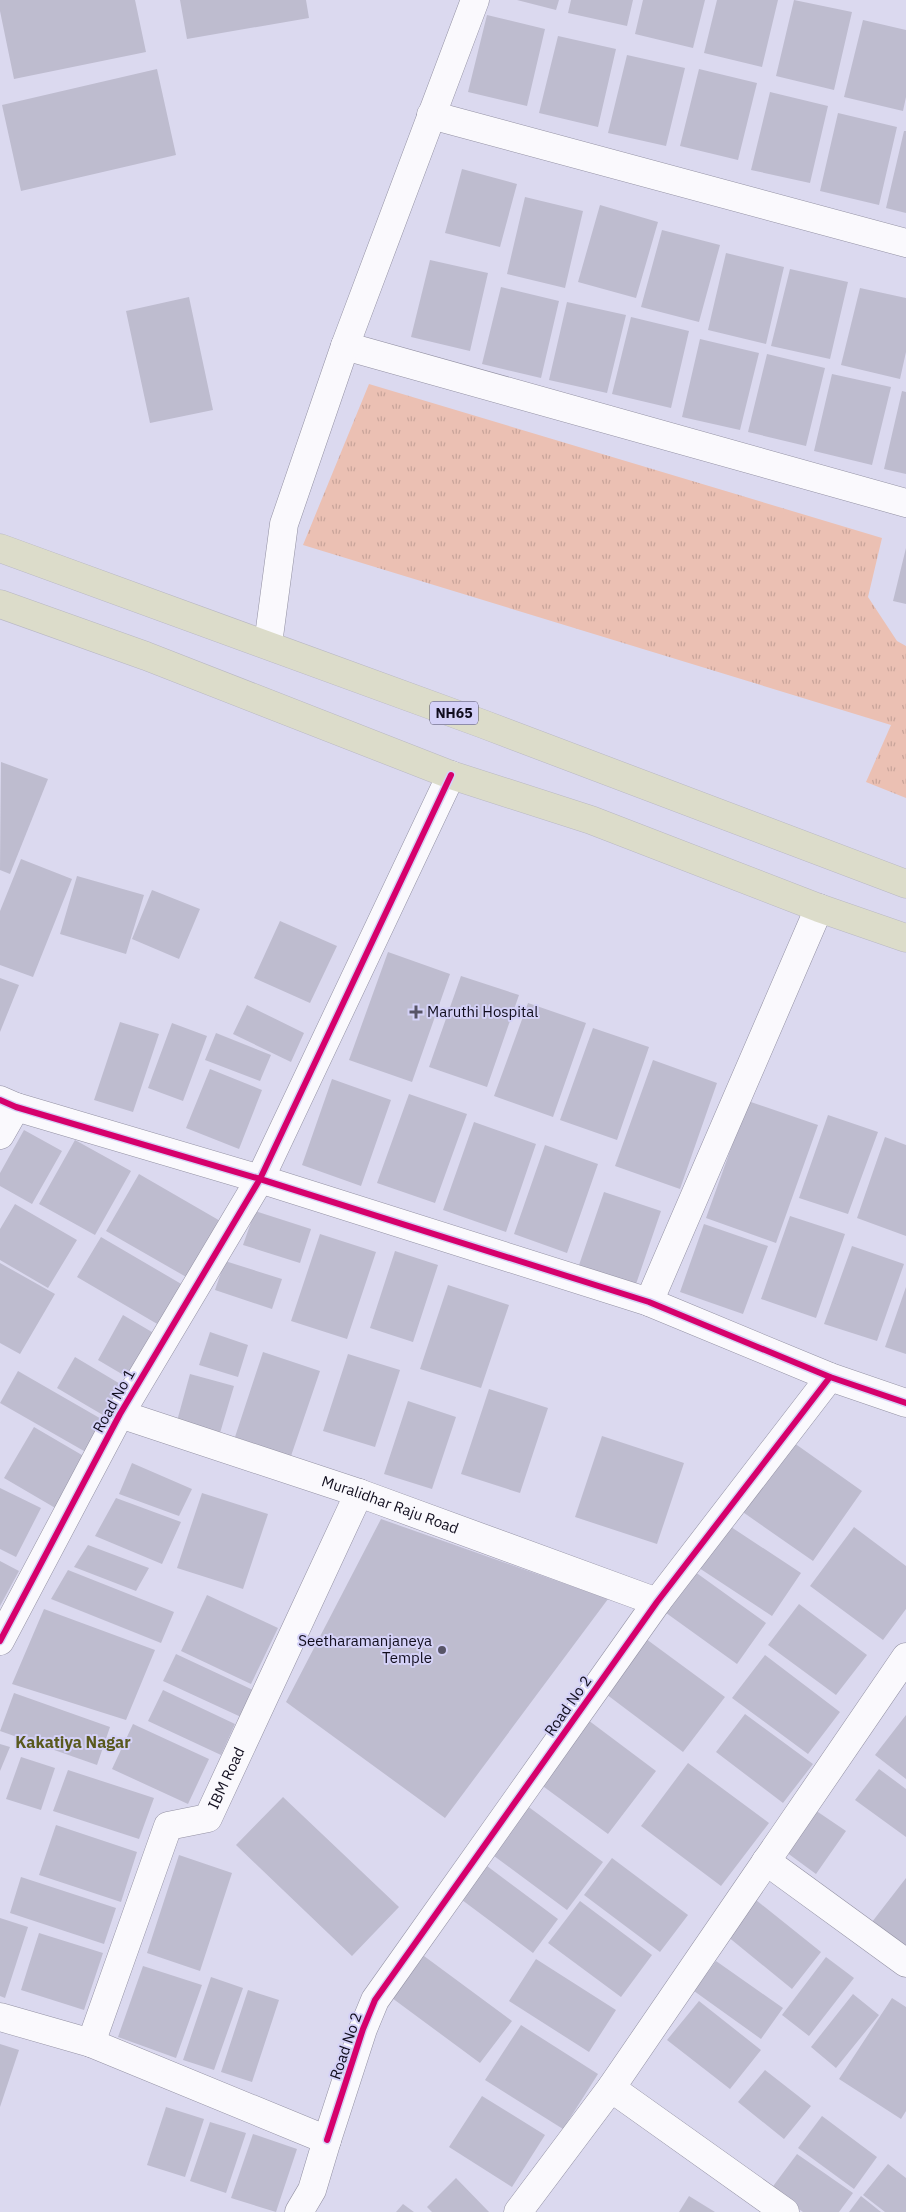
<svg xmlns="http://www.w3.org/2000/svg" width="906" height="2212" viewBox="0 0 906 2212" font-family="'IBM Plex Sans',sans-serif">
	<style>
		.grass { fill: url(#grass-tufts) }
		.building { fill: #bebccf }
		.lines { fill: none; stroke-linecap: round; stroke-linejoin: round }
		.minor-casing { stroke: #9391a3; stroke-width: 29 }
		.highway-casing { stroke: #b9b8c3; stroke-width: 29 }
		.minor { stroke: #faf9fd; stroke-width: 28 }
		.highway { stroke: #dcdcca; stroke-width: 28 }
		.cycleway-casing { stroke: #d4d1f7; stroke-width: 9 }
		.cycleway { stroke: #d6006c; stroke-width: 6 }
		.poi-dot { fill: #575466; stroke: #d4d1f7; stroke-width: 2 }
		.labels { text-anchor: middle; stroke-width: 4; stroke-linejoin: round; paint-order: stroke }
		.shield { fill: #d4d1f7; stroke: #4b485e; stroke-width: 1 }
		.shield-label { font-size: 14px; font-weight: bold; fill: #100d1d }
		.poi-label { font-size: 15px; fill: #100d1d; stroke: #d4d1f7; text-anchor: start }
		.street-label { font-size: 15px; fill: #100d1d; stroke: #d4d1f7 }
		.neighbourhood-label { font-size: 16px; font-weight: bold; fill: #59591e; stroke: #d4d1f7 }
	</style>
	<defs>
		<pattern id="grass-tufts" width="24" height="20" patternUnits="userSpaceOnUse" patternTransform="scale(1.25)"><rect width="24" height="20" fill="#ebc0b3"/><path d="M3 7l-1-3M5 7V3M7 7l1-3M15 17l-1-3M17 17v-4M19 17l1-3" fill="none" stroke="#c8a49a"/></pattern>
	</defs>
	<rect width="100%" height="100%" fill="#dbd9ef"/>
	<path class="grass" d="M369,384L882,538L868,597L897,641L906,646V798L866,782L891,725L303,545Z"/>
	<path class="building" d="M0,0H135L146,52L14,79L0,11Z
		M180,0H306L309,18L187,39Z
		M517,0H559L556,10Z
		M571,0H633L627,26L568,13Z
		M643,0H705L693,48L635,34Z
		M717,0H778L762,67L704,53Z
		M794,0L852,12L834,90L776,76Z
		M487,15L545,29L527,106L468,92Z
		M863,20L906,30V97L903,111L844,97Z
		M558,36L616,49L598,127L539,113Z
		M627,55L685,68L666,146L608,133Z
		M157,69L176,155L21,191L2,105Z
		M699,69L757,83L738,160L680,146Z
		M770,92L828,106L810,183L751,170Z
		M838,113L897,127L879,205L820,191Z
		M904,131H906V213L886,208Z
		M462,169L517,184L500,247L445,233Z
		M525,197L583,211L565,288L507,274Z
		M600,205L658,222L636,298L578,282Z
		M662,230L720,245L699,322L641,307Z
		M726,253L784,267L766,344L708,330Z
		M430,260L488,273L470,351L411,337Z
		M790,269L848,282L830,359L771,346Z
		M501,287L559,301L541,378L482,364Z
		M860,288L906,298V352L900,379L841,365Z
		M189,297L213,410L150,423L126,311Z
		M567,302L626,315L607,393L549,380Z
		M631,317L689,331L671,408L612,394Z
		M700,339L759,353L740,430L682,417Z
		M767,354L825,368L806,446L748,432Z
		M832,374L891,387L872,465L814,451Z
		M902,391L906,392V474L884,469Z
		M906,548V604L893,601Z
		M1,762L48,779L10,874L0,870Z
		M21,859L72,879L33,977L0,965V911Z
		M77,876L144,895L126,954L60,934Z
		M152,890L200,909L179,959L132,939Z
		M280,921L337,946L310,1003L254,978Z
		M388,952L450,974L412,1082L349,1060Z
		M461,976L519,995L487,1087L429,1067Z
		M0,978L19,985L0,1032Z
		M528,1003L586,1023L553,1117L494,1096Z
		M247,1005L304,1033L291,1062L233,1034Z
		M120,1022L159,1034L133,1112L94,1100Z
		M172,1023L207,1036L183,1101L148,1088Z
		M593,1028L649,1047L617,1140L560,1120Z
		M216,1033L271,1055L260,1081L205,1060Z
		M653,1060L717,1083L680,1189L615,1166Z
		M210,1069L262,1090L239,1149L186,1128Z
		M332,1079L391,1100L361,1186L302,1165Z
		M409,1094L467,1114L435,1203L377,1183Z
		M748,1101L818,1125L776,1243L706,1218Z
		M828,1115L878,1132L848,1214L799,1198Z
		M474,1122L536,1144L506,1232L443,1210Z
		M24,1130L62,1151L32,1204L0,1186V1173Z
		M885,1137L906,1145V1236L857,1218Z
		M75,1140L131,1171L95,1235L39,1204Z
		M545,1145L598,1164L567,1253L514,1234Z
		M139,1174L222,1222L188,1278L106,1231Z
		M604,1192L661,1211L635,1287L578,1268Z
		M15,1204L77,1240L48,1288L0,1260V1229Z
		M255,1211L311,1229L300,1263L243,1245Z
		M790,1216L845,1234L816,1318L761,1299Z
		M704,1224L768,1246L743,1314L680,1292Z
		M320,1234L376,1252L347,1339L291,1321Z
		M101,1237L183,1285L159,1325L77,1277Z
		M852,1246L904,1264L877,1341L824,1324Z
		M395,1251L438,1265L413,1342L370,1328Z
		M225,1261L282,1279L272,1309L215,1290Z
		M0,1263L55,1294L20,1354L0,1343Z
		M448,1285L509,1305L481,1388L420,1369Z
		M906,1287V1354L885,1347Z
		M123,1315L157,1335L132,1380L98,1360Z
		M210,1332L248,1345L238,1377L199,1365Z
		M263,1352L320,1371L291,1456L235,1437Z
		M348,1354L400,1370L375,1447L323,1431Z
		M75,1357L127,1388L108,1418L57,1388Z
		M18,1371L110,1424L91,1455L0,1403Z
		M190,1374L234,1386L220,1433L177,1421Z
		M489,1389L548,1408L520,1493L461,1474Z
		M408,1401L456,1417L432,1489L384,1474Z
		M34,1427L87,1458L57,1509L4,1478Z
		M602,1436L684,1463L657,1544L575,1517Z
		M787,1438L862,1491L813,1561L737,1508Z
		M132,1463L192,1489L179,1516L119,1494Z
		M0,1488L41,1508L16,1557L0,1549Z
		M202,1493L268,1514L243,1589L177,1568Z
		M116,1498L181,1522L162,1564L95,1536Z
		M381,1519L608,1599L445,1818L286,1702Z
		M722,1521L801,1573L772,1616L693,1564Z
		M854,1527L906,1566V1609L883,1640L810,1586Z
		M88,1545L149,1568L136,1591L74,1567Z
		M0,1561L19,1571L0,1606Z
		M691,1569L766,1623L737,1664L662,1610Z
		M68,1570L174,1612L161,1643L51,1599Z
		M207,1595L278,1628L251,1684L181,1651Z
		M799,1604L867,1655L836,1695L768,1645Z
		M44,1609L155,1650L126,1720L12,1684Z
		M638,1633L725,1697L683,1752L598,1688Z
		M176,1654L253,1690L241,1717L163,1681Z
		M765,1655L840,1712L808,1754L732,1698Z
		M163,1690L235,1724L221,1755L148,1721Z
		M14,1693L110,1727L97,1765L0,1731Z
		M745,1714L813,1764L783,1803L716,1752Z
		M906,1715V1779L875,1755Z
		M588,1720L656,1771L608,1834L540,1784Z
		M133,1724L209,1759L188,1804L112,1769Z
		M0,1744L10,1747L0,1771Z
		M21,1757L55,1768L41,1810L6,1799Z
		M688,1763L769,1823L721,1886L641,1826Z
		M879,1769L906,1789V1837L855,1800Z
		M68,1770L154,1798L139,1839L53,1811Z
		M283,1797L399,1907L352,1956L236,1845Z
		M526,1805L603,1862L567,1910L490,1853Z
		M815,1810L846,1831L816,1874L786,1852Z
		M56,1825L137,1852L121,1902L39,1875Z
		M179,1855L232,1873L200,1971L147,1953Z
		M612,1858L688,1915L660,1952L584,1895Z
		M483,1863L558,1919L533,1953L458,1897Z
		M21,1877L116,1908L104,1944L10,1913Z
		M906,1878V1947L872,1922Z
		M756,1900L821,1952L792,1989L727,1936Z
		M580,1901L652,1955L621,1997L548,1943Z
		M0,1918L28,1927L5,1998L0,1996Z
		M39,1933L103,1953L84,2010L21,1990Z
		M424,1956L512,2021L480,2063L392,1998Z
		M826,1957L854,1978L809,2036L782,2015Z
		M536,1959L616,2010L589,2052L509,2001Z
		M716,1961L783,2008L761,2039L694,1991Z
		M143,1966L202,1985L176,2058L118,2037Z
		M211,1977L243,1988L214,2070L183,2060Z
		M248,1990L279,2000L252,2082L221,2072Z
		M853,1994L879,2015L836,2068L811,2047Z
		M892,1998L906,2007V2111L901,2119L839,2079Z
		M699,2001L761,2050L730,2089L667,2040Z
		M521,2025L598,2074L563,2129L485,2080Z
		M0,2044L19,2050L0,2107Z
		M765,2070L811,2106L784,2139L738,2102Z
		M482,2096L545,2135L512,2187L449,2147Z
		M166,2107L204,2119L185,2177L147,2165Z
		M822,2116L877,2157L854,2189L798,2148Z
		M210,2122L246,2133L226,2193L190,2181Z
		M253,2134L297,2149L276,2212L231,2198Z
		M797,2154L853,2193L839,2212H803L771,2189Z
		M888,2164L906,2178V2212H885L863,2195Z
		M456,2178L489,2212H432L427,2207Z
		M689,2196L715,2212H679Z
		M861,2196L881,2212H849Z
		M403,2204L414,2212H396Z"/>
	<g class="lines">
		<g class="minor-casing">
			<g id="minor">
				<path d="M431,115L906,243"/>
				<path d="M345,346L906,503"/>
				<path d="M268,644L284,524L345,346L475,0"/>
				<path d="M0,1100L16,1107L260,1179L649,1302L830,1377L906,1403"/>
				<path d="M0,1135L16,1107"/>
				<path d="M649,1302L819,908"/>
				<path id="s1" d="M120,1414L359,1493L657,1602"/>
				<path d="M0,1641L120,1414L260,1179L451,775"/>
				<path d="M766,1861L906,1963"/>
				<path d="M0,2017L91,2043L327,2140L312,2190L299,2212"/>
				<path id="s2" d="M91,2043L168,1826L208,1818L359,1493"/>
				<path d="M611,2088L785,2212"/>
				<path d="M327,2140L363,2029L375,2000L657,1602L830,1377"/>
				<path d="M518,2212L611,2088L906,1657"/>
			</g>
		</g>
		<g class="highway-casing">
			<path id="highway" d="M0,548L483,724L906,884
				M0,604L146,656L451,775L591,820L819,908L906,938"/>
		</g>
		<use href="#minor" class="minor"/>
		<use href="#highway" class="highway"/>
		<g class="cycleway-casing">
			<path id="cycleway" d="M0,1100L16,1107L260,1179L649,1302L830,1377L906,1403
				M0,1641L120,1414L260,1179L451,775
				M327,2140L363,2029L375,2000L657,1602L830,1377"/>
		</g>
		<use href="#cycleway" class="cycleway"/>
	</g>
	<g class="poi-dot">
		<path d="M413.5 1004.5h5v5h5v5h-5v5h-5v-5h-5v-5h5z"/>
		<circle cx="442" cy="1650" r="5"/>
	</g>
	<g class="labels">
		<rect class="shield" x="430" y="701.5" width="48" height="23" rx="4"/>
		<g class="shield-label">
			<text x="454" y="718">NH65</text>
		</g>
		<g class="poi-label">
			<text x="427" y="1017">Maruthi Hospital</text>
			<text x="432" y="1646" text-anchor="end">Seetharamanjaneya<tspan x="432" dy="17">Temple</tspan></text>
		</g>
		<g class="street-label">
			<text transform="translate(114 1401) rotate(-61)" y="5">Road No 1</text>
			<text dy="5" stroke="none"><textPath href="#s1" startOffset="285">Muralidhar Raju Road</textPath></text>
			<text transform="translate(568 1706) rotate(-55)" y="5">Road No 2</text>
			<text dy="5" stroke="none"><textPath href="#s2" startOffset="315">IBM Road</textPath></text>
			<text transform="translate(346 2046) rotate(-71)" y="5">Road No 2</text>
		</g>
		<g class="neighbourhood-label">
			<text x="73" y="1748">Kakatiya Nagar</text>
		</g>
	</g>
</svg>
